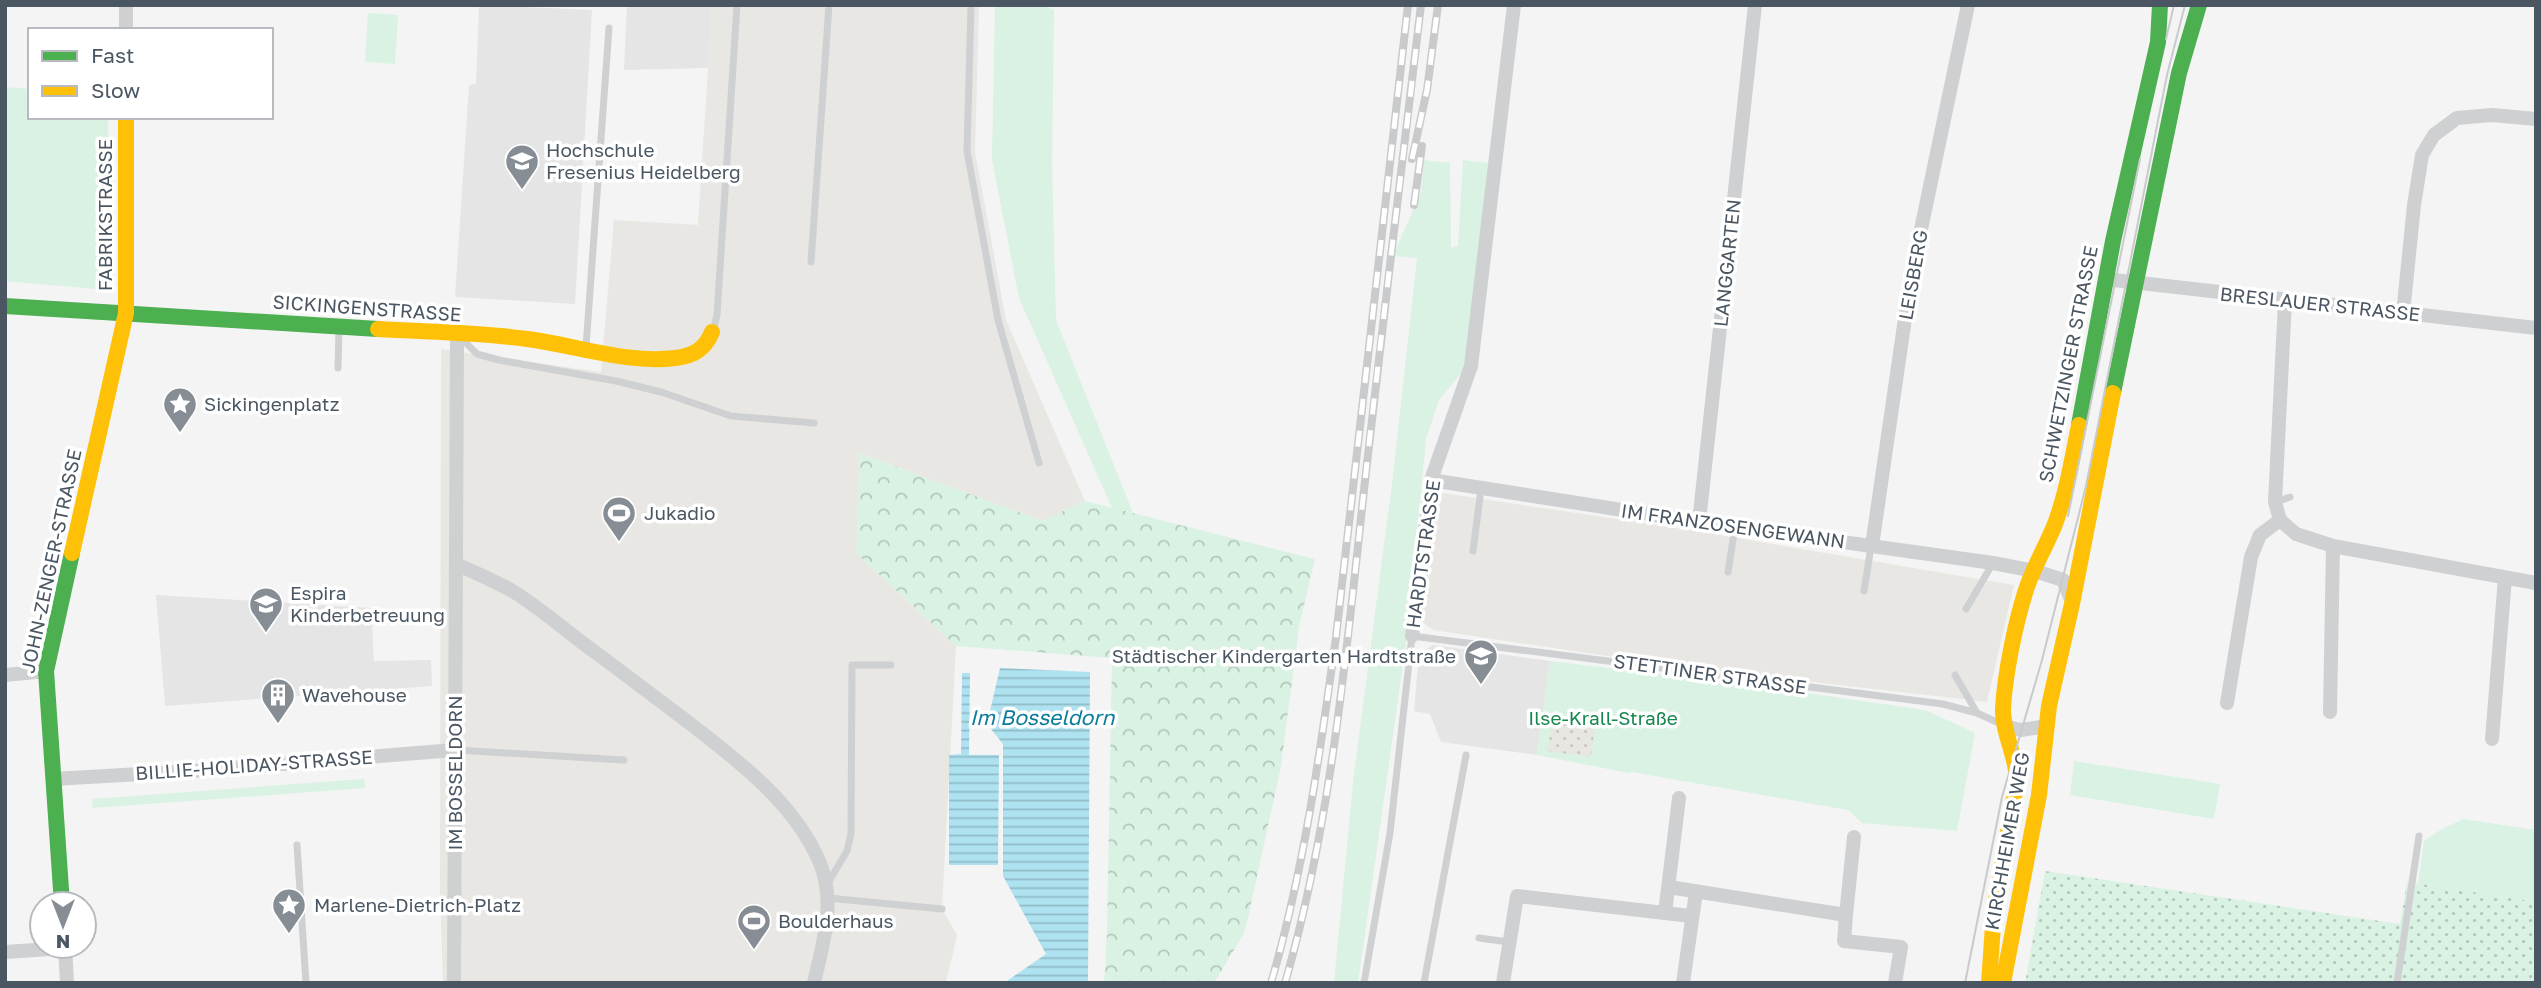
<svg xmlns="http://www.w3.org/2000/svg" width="2541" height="988" viewBox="0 0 2541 988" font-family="'Golos Text',sans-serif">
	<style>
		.commercial { fill: #e8e7e3 }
		.education { fill: #e6e5e6 }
		.green { fill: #d9f2e3 }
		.forest { fill: url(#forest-crowns) }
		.sand { fill: url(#sand-dots) }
		.garden { fill: url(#garden-dots) }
		.water { fill: url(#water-rules) }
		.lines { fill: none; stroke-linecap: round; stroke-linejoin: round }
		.lane { stroke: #ced0d2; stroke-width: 7 }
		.street { stroke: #ced0d2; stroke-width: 14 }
		.fast { stroke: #4caf50; stroke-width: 16 }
		.slow { stroke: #ffc107; stroke-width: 16 }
		.tram { stroke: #c9cacc; stroke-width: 2 }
		.rail-casing { stroke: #c9cacc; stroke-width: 8 }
		.rail { stroke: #fff; stroke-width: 5; stroke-dasharray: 16; stroke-linecap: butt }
		.labels { text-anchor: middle; stroke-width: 7; stroke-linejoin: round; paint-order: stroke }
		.poi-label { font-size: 19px; fill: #4a5661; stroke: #fff; text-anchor: start }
		.street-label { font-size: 19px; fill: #4a5661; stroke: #fff }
		.park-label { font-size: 19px; fill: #17864f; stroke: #fff }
		.water-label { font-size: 21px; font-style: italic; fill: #0c7c9b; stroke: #fff }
	</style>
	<defs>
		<pattern id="forest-crowns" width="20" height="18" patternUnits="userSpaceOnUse" patternTransform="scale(1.75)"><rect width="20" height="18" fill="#d9f2e3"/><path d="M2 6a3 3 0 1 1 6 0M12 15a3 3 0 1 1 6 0" fill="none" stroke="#b2c7bb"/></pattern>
		<pattern id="sand-dots" width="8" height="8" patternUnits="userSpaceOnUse" patternTransform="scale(1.75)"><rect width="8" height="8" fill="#e7e6e1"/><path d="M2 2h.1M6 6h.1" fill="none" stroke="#c8c7c4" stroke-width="1.8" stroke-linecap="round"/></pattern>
		<pattern id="garden-dots" width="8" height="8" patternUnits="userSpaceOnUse" patternTransform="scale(1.75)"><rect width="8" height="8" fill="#d9f2e3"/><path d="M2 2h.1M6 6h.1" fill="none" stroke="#b2c7bb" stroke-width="1.8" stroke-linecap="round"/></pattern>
		<pattern id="water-rules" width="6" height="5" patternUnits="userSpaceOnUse" patternTransform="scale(1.75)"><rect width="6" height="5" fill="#aee2f0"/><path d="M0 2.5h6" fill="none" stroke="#90bac6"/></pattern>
	</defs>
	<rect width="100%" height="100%" fill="#f4f4f4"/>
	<path class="commercial" d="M712,5H979L975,152L1006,320L1085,501L1042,521L860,453L856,553L956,646L942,909L957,935L946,983H443L440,893L441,349L601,372L614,220L698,225Z
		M1443,493L1690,530L2014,585L1987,702L1674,666L1433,630L1420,620L1432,509Z"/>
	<path class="education" d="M479,5L592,10L575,304L455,297L469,85L476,84Z
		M627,5H712L708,68L624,70Z
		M156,595L371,608L374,661L431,660L432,686L165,706Z
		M1433,645L1550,661L1537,755L1441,742L1430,714L1414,711L1419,654Z"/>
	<path class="green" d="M995,5H1044L1054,10L1052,164L1056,320L1133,513L1112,508L1019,298L992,160Z
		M368,13L398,15L395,64L365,62Z
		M5,87L30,89V117H108V290L5,281Z
		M1424,160L1450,163L1451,248L1458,246L1463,160L1488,163L1467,366L1439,400L1426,439L1407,636L1358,983H1334L1353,782L1393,476L1417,258L1393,256L1421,192Z
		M1550,661L1751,685L1925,710L1975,733L1957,831L1862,823L1848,810L1632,772L1629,773L1537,755Z
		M2074,761L2220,784L2214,819L2070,795Z
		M364,779L365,788L92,808L93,799Z
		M2463,819L2536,830V902L2418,884L2424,841L2437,832Z"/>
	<path class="forest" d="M860,453L1042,521L1085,501L1315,559L1299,627L1281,766L1248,918L1244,933L1214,983H1104L1107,935L1112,658L956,646L856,553Z"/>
	<path class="sand" d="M1553,720L1595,726L1591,757L1547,751Z"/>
	<path class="garden" d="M2045,871L2400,924L2407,882L2536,902V983H2025Z"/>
	<path class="water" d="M1000,668L1090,672L1088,983H1004L1046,954L1003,876V744L987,724Z
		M962,673H970L969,755H999L998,865H949V755L961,754Z"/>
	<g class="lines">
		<path class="lane" d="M971,5L967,151L998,320L1039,463
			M811,262L829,5
			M714,328L717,315L737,5
			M463,340L477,354L499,360L616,381L661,392L731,416L814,423
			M586,347L609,28
			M338,368L339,328
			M2276,502L2290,497
			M1473,551L1481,489
			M1728,572L1735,527
			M1864,591L1871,547
			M1966,609L1993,563
			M1955,675L1977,713
			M456,750L624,760
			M297,845L306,983
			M828,883L847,851L851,834L852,665H891
			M828,898L942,909
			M1479,938L1509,942
			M1364,983L1390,833L1412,636L1943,704L1977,713L2001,724
			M1424,983L1466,755
			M2397,983L2419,836"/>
		<path class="street" d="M126,30V5
			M2105,279L2536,328
			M2285,301L2275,502L2280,520L2296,534L2333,546L2536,583
			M2403,314L2414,205L2422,155L2434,135L2457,118L2492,115L2536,119
			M1431,480L1699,522L1993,563L2035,571L2063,580L2071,599
			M1699,522L1755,5
			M1872,546L1911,277L1968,5
			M456,564C474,572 492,580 509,589C540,607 569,634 599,655C630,678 661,702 692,725C741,763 795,804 820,863C836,903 823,943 814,983
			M1412,636L1431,480L1471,366L1514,5
			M5,675L46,671
			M2227,703L2251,557L2260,535L2280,520
			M2330,712L2333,546
			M2004,726L2021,730L2047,726
			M2492,739L2505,578
			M53,779L193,771L455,750
			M1669,887L1846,915L1844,941L1901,947L1895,983
			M1665,913L1679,798
			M1846,915L1854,837
			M65,946L67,983
			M5,952L65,948
			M454,983L457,335
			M1503,983L1517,896L1691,916
			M1683,983L1696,892"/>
		<path class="fast" d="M5,306L378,329
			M2113,393L2179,73L2199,5
			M2079,425L2113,241L2158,42L2160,5
			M62,904L46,671L72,553"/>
		<path class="slow" d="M378,329C427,332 479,332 527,339C575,345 627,364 675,358C694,356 705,349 712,332
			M72,553L126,313V117
			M1989,983L1994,911L2017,781C2017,756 2002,733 2003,708C2005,674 2015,625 2025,593C2032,569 2046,547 2055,524C2067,492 2072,459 2079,425
			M2003,983L2039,795L2049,706L2072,604L2113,393"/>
		<path class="tram" d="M2166,39L2174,5
			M2068,516L2140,159
			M1965,983L2002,797L2042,660L2086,486L2167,75L2185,5"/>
		<g class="rail-casing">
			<path id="rail" d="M1412,159L1427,90L1438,5
				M1414,205L1422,146
				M1271,983C1304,870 1320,753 1336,637L1408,5
				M1285,983C1333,817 1347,643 1366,472C1383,316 1403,161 1421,5"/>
		</g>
		<use href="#rail" class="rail"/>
	</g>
	<defs>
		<g id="university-pin" transform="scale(1.75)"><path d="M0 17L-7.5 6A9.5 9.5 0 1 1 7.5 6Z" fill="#868d94" stroke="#fff"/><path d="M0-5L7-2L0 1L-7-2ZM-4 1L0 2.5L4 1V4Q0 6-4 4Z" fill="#fff"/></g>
		<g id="sight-pin" transform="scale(1.75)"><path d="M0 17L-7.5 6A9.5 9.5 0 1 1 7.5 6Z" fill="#868d94" stroke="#fff"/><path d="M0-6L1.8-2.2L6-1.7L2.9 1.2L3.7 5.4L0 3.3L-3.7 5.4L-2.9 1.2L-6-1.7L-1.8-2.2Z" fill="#fff"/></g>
		<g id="stadium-pin" transform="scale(1.75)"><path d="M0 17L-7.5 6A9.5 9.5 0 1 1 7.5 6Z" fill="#868d94" stroke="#fff"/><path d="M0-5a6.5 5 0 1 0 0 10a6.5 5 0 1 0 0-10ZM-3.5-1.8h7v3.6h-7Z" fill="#fff"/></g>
		<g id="school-pin" transform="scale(1.75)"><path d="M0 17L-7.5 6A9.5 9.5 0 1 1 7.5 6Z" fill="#868d94" stroke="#fff"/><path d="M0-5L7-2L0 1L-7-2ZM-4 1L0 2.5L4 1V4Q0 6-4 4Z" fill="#fff"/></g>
		<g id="building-pin" transform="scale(1.75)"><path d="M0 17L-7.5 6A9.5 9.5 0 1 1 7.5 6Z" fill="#868d94" stroke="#fff"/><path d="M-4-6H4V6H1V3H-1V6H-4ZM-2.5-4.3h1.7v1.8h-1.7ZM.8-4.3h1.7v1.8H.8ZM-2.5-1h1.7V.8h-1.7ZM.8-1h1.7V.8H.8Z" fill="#fff"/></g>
	</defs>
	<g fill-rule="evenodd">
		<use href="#university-pin" x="522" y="161"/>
		<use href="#sight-pin" x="180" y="404"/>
		<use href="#stadium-pin" x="619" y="513"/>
		<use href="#school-pin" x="266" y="604"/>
		<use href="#school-pin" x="1481" y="656"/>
		<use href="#building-pin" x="278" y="695"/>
		<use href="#sight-pin" x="289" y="905"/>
		<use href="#stadium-pin" x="754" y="921"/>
	</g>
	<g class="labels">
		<g class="poi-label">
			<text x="546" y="157">Hochschule<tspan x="546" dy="22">Fresenius Heidelberg</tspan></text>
			<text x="204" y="411">Sickingenplatz</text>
			<text x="644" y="520">Jukadio</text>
			<text x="290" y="600">Espira<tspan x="290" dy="22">Kinderbetreuung</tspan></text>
			<text x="1456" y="663" text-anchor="end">Städtischer Kindergarten Hardtstraße</text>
			<text x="302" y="702">Wavehouse</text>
			<text x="314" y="912">Marlene-Dietrich-Platz</text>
			<text x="778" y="928">Boulderhaus</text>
		</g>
		<g class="street-label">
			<text transform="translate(105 215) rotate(-90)" y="7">FABRIKSTRASSE</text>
			<text transform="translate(1727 263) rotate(-84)" y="7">LANGGARTEN</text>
			<text transform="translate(1913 275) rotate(-80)" y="7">LEISBERG</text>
			<text transform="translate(2320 304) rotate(6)" y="7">BRESLAUER STRASSE</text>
			<text transform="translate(367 308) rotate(4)" y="7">SICKINGENSTRASSE</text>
			<text transform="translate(2068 364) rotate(-79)" y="7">SCHWETZINGER STRASSE</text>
			<text transform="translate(1733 526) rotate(8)" y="7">IM FRANZOSENGEWANN</text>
			<text transform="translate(1423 554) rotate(-82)" y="7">HARDTSTRASSE</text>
			<text transform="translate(51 561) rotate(-78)" y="7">JOHN-ZENGER-STRASSE</text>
			<text transform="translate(1710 674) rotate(8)" y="7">STETTINER STRASSE</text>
			<text transform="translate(254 765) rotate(-4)" y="7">BILLIE-HOLIDAY-STRASSE</text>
			<text transform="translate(455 773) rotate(-90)" y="7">IM BOSSELDORN</text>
			<text transform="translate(2007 841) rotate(-80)" y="7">KIRCHHEIMER WEG</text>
		</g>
		<g class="park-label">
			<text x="1603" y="725">Ilse-Krall-Straße</text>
		</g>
		<g class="water-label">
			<text x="1042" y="725">Im Bosseldorn</text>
		</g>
	</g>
	<rect width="2541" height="988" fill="none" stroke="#4a5661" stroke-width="14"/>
	<rect x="28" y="28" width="245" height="91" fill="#ffffff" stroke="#b7bbc0" stroke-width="2"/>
	<rect x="42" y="51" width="35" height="10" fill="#4caf50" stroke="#b7bbc0" stroke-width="2"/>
	<text x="91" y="63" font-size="21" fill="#4a5661">Fast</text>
	<rect x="42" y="86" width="35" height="10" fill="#ffc107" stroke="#b7bbc0" stroke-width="2"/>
	<text x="91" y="98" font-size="21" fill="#4a5661">Slow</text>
	<g transform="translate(63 925) rotate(180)"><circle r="33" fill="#ffffff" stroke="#b7bbc0" stroke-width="2"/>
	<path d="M0-5L12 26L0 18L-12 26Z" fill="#868d94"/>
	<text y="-10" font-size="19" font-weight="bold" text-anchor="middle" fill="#4a5661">N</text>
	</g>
</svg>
